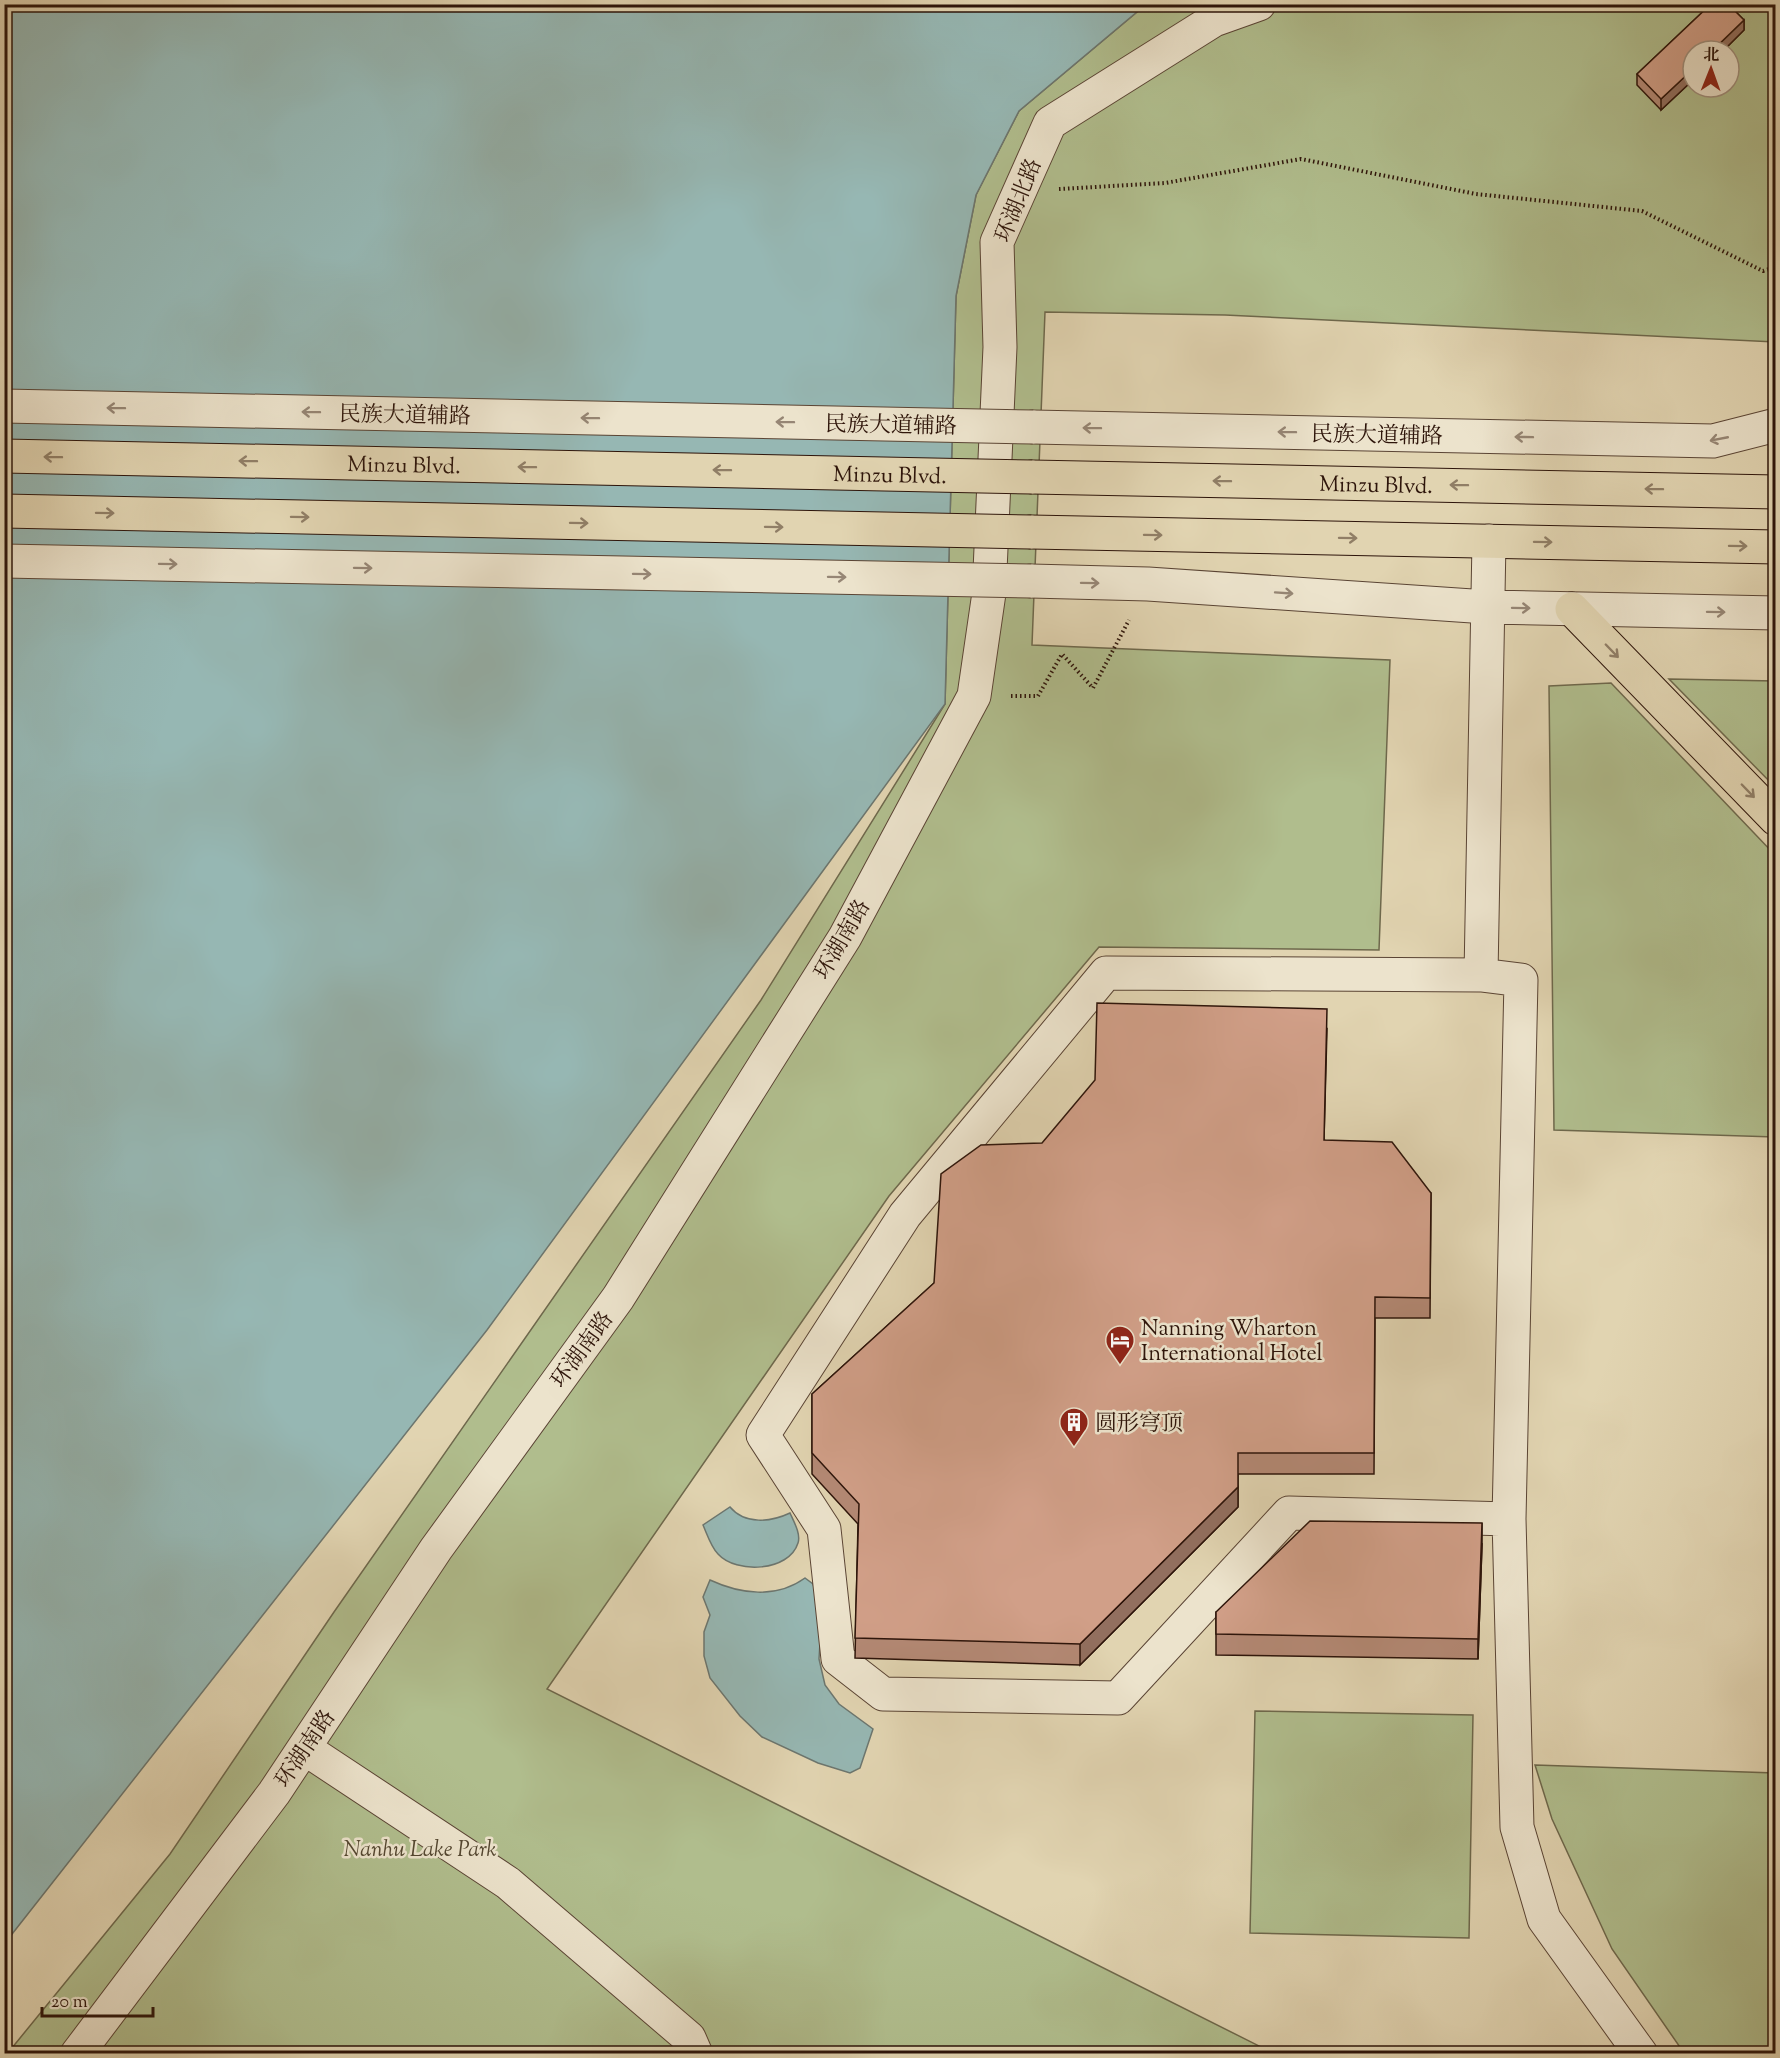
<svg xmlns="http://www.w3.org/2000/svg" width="1780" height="2058" viewBox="0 0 1780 2058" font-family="'Sorts Mill Goudy','Noto Serif SC',serif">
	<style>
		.green { fill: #b0bd8d; stroke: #6e684c; stroke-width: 1.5; fill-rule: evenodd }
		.water { fill: #96b7b3; stroke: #6c766f; stroke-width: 1.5 }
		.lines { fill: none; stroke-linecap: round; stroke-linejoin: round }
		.minor-casing { stroke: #5a4434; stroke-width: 35 }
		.major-casing { stroke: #2d140a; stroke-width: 35 }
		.highway-casing { stroke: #2d140a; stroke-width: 35 }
		.path { stroke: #2d140a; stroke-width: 4; stroke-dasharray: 1.5 3; stroke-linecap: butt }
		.minor { stroke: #ece3cc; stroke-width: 33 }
		.major { stroke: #e1d4b1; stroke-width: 33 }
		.highway { stroke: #e1d4b1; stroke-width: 33 }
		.minor-bridge-casing { stroke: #5a4434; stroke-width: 35; stroke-linecap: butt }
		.highway-bridge-casing { stroke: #2d140a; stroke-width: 35; stroke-linecap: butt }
		.minor-bridge { stroke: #ece3cc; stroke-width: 33 }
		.highway-bridge { stroke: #e1d4b1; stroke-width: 33 }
		.wall { fill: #b48975; stroke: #2d140a; stroke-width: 1.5 }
		.shaded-wall { fill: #926f5f; stroke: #2d140a; stroke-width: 1.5 }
		.building { fill: #d19f88; stroke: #2d140a; stroke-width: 1.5 }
		.oneway { stroke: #968675 }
		.oneway2 { stroke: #907e66 }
		.labels { text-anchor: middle; stroke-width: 5; stroke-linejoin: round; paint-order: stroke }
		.street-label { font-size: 22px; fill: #2d140a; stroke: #ece3cc }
		.poi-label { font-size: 22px; fill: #2d140a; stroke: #ece3cc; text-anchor: start }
		.park-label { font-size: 22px; font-style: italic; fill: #544731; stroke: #ece3cc }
	</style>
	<rect width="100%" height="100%" fill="#e1d4b1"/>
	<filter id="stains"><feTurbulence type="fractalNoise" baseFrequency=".00333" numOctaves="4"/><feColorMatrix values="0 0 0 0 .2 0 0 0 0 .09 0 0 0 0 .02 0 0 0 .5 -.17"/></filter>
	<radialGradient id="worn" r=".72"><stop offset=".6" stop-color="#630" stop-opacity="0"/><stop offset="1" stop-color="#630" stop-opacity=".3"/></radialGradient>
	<path class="green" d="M1149,5H1775V342L1225,315L1045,312L1032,645L1390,660L1379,950L1099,947L889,1196L547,1689L1273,2053L7,2054L170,1854L334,1612L761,1000L945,704L956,296L976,195L1019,111L1143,7ZM1693,51H1729V87H1693Z
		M1669,679L1775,681V787Z
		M1611,683L1775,855V1137L1554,1130L1549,686Z
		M1255,1711L1473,1715L1469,1938L1250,1933Z
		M1535,1765L1775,1773V2053H1684L1612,1949L1552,1819Z"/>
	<path class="water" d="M5,5H1149L1143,7L1019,111L976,195L956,296L945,704L487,1330L5,1943Z
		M730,1507C745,1525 771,1522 790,1513C794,1522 801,1534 798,1543C789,1572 736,1574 718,1554C711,1547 707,1534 703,1525Z
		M805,1578L813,1584L822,1612L819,1659L825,1685L839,1704L873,1729L860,1768L850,1773L818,1763L762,1737L740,1716L710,1678L704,1656V1632L710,1615L703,1597L710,1580C740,1594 776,1599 805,1578Z"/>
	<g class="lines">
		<g class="minor-casing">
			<path id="minor" d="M1033,427L1713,441L1776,425
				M1031,581L1148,584L1487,607L1776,613
				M1481,975L1521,980L1509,1519L1289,1513L1118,1698L883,1694L838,1659L824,1529L763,1435L905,1215L1106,973L1481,975L1489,541
				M1509,1519L1517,1827L1544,1919L1641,2054
				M304,1748L508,1883L689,2038L696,2054
				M77,2054L274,1793L436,1549L618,1298L845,937L974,696L989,593L1000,347L997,242L1050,123L1214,20L1259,4"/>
		</g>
		<g class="major-casing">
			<path id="major" d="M1572,609L1776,819"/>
		</g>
		<g class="highway-casing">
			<g id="highway">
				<path id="s1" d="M1032,477L1776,492"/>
				<path d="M1031,532L1776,547"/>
			</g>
		</g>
		<path class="path" d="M1059,189L1165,183L1301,159L1476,194L1642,211L1763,271L1776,267
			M1011,696H1038L1062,654L1093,688L1129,620"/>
		<use href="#minor" class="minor"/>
		<use href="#major" class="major"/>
		<use href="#highway" class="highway"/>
		<g class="minor-bridge-casing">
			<path id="minor-bridge" d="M4,406L1033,427
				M4,561L1031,581"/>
		</g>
		<g class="highway-bridge-casing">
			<g id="highway-bridge">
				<path id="s2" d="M4,456L1032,477"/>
				<path d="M4,511L1031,532"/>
			</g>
		</g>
		<use href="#minor-bridge" class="minor-bridge"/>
		<use href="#highway-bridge" class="highway-bridge"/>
	</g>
	<path class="wall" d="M1711,4H1728L1744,20V30L1723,51H1693V80L1661,110L1637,85V74Z
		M1327,1029L1324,1140L1431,1193L1430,1318H1375L1374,1474H1238V1507L1080,1665L855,1658L858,1524L812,1474V1394L934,1283Z
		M1482,1544L1478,1659L1216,1655V1612Z"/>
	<path class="shaded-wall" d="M1744,20V30L1723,51H1712Z
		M1693,69V80L1661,110V99Z
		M1238,1487V1507L1080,1665V1644Z
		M1482,1523V1544L1478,1659V1639Z"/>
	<path class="building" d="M1711,4H1728L1744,20L1712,51H1693V69L1661,99L1637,74Z
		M1097,1003L1327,1009L1324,1140L1392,1142L1431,1193L1430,1298L1375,1297L1374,1453H1238V1487L1080,1644L855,1638L859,1504L812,1453V1394L934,1283L941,1174L981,1145L1042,1143L1095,1080Z
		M1310,1521L1482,1523L1478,1639L1216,1634V1612Z"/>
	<defs><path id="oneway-shaft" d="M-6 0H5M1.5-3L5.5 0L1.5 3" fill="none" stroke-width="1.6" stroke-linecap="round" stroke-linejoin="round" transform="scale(1.5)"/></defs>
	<g class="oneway">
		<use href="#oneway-shaft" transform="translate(116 408) rotate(-179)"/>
		<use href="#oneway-shaft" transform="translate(311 412) rotate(-179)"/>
		<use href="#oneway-shaft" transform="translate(590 418) rotate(-179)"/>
		<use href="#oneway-shaft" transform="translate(785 422) rotate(-179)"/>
		<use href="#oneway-shaft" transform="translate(1092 428) rotate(-179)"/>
		<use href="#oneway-shaft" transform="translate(1287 432) rotate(-179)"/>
		<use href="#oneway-shaft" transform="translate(1524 437) rotate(-179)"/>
		<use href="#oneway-shaft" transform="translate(1719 439) rotate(169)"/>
		<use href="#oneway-shaft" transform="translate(168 564) rotate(1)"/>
		<use href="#oneway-shaft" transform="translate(363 568) rotate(1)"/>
		<use href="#oneway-shaft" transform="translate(642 574) rotate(1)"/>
		<use href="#oneway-shaft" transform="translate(837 577) rotate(1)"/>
		<use href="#oneway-shaft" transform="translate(1090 583) rotate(1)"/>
		<use href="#oneway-shaft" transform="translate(1284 593) rotate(4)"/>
		<use href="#oneway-shaft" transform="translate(1521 608) rotate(1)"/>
		<use href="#oneway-shaft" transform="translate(1716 612) rotate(1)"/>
	</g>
	<g class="oneway2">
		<use href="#oneway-shaft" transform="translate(53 457) rotate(-179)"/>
		<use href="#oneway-shaft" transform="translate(248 461) rotate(-179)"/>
		<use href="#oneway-shaft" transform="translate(527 467) rotate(-179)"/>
		<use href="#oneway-shaft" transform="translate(722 470) rotate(-179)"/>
		<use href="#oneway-shaft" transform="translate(1222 481) rotate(-179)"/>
		<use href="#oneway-shaft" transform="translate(1459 485) rotate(-179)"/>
		<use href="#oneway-shaft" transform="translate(1654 489) rotate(-179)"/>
		<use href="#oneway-shaft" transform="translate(105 513) rotate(1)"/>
		<use href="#oneway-shaft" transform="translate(300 517) rotate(1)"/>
		<use href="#oneway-shaft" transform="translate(579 523) rotate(1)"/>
		<use href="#oneway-shaft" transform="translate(774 527) rotate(1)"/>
		<use href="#oneway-shaft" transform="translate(1153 535) rotate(1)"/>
		<use href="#oneway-shaft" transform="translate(1348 538) rotate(1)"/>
		<use href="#oneway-shaft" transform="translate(1543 542) rotate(1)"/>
		<use href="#oneway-shaft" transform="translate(1738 546) rotate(1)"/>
		<use href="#oneway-shaft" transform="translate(1612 651) rotate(46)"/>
		<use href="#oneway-shaft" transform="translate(1748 791) rotate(46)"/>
	</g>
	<defs>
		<g id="hotel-pin" transform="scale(1.5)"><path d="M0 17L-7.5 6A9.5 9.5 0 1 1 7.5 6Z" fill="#8f2418" stroke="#ece3cc"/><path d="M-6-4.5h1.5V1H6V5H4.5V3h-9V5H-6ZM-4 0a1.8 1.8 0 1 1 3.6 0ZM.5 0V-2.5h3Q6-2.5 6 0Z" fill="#fff"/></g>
		<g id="building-pin" transform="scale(1.5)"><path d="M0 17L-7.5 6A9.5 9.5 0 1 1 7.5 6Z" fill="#8f2418" stroke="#ece3cc"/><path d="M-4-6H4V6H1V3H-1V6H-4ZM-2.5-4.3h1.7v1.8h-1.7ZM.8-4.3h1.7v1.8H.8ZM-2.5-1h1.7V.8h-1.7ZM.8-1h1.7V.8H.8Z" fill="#fff"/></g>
	</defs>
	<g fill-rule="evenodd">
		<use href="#hotel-pin" x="1120" y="1340"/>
		<use href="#building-pin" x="1074" y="1422"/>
	</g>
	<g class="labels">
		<g class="street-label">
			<text transform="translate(1017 200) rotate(-68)" y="8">环湖北路</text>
			<text transform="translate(405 414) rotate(1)" y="8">民族大道辅路</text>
			<text transform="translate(891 424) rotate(1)" y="8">民族大道辅路</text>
			<text transform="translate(1377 434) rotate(1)" y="8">民族大道辅路</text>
			<text dy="8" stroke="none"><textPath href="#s2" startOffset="400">Minzu Blvd.</textPath></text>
			<text dy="8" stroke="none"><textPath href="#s2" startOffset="886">Minzu Blvd.</textPath></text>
			<text dy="8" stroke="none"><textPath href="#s1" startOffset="344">Minzu Blvd.</textPath></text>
			<text transform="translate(841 939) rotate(-60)" y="8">环湖南路</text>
			<text transform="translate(581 1349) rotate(-54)" y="8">环湖南路</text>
			<text transform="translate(304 1748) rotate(-56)" y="8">环湖南路</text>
		</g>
		<g class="poi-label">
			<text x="1141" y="1335">Nanning Wharton<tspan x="1141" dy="25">International Hotel</tspan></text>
			<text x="1095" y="1430">圆形穹顶</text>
		</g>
		<g class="park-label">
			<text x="420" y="1856">Nanhu Lake Park</text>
		</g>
	</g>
	<rect width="1780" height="2058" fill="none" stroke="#e1d4b1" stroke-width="24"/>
	<rect x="6" y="6" width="1768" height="2046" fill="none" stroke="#2d140a" stroke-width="3"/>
	<rect x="12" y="12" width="1756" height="2034" fill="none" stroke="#2d140a" stroke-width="1.5"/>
	<g transform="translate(1711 69) rotate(1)"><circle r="28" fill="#ece3cc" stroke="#a0907e" stroke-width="1.5"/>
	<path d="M0-4.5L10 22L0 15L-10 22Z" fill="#8f2418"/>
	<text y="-9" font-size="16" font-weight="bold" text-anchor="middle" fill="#2d140a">北</text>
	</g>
	<path d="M42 2007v9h111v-9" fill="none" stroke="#2d140a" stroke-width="3"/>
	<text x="51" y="2007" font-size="18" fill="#2d140a" stroke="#ece3cc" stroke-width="4.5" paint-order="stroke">20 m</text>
	<rect width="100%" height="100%" filter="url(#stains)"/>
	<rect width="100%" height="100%" fill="url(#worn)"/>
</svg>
